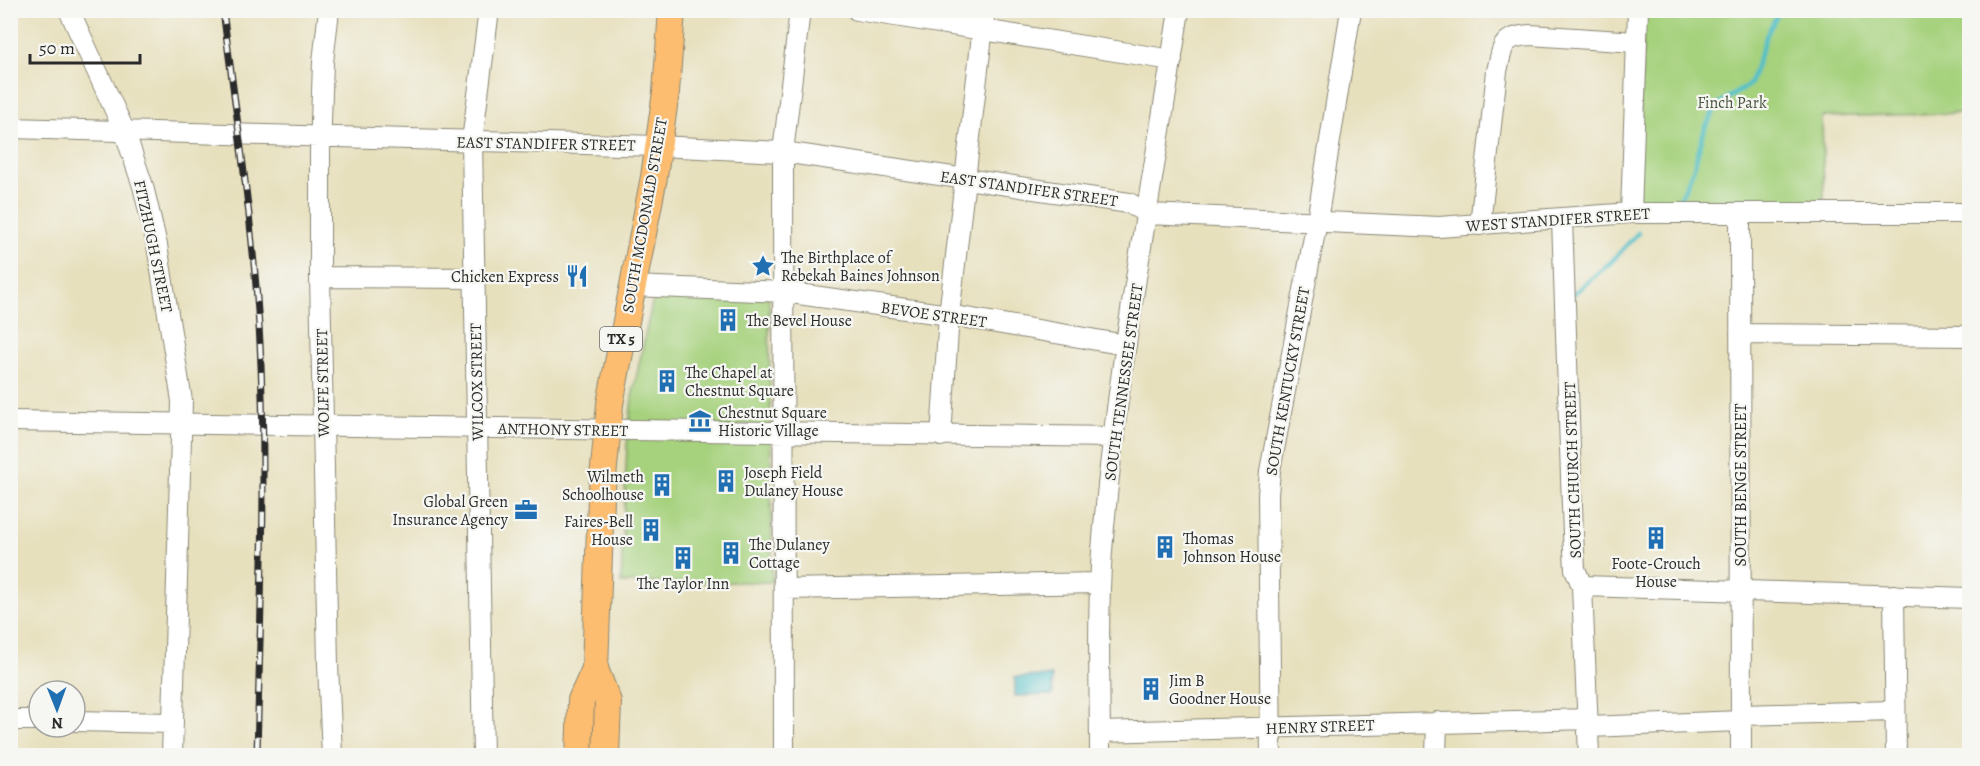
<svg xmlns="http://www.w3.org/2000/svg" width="1980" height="766" viewBox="0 0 1980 766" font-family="Alegreya,serif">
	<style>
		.green { fill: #a6d17d; stroke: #687e54; stroke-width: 1.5 }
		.water { fill: #51bfc8; stroke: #3e757a; stroke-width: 1.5 }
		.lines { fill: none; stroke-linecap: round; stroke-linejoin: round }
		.stream { stroke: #51bfc8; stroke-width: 4.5 }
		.minor-casing { stroke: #898674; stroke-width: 22 }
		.major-casing { stroke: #898674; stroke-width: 28 }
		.minor { stroke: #fff; stroke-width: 20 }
		.major { stroke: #fcbd6f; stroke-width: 26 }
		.rail-casing { stroke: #2b2b2b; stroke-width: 7 }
		.rail { stroke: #f6f6f2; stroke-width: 4.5; stroke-dasharray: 14; stroke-linecap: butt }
		.labels { text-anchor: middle; stroke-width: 4.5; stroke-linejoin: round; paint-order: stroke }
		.shield { fill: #f6f6f2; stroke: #686867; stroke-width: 1.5 }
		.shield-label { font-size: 15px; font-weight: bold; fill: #2b2b2b }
		.park-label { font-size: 16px; fill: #4a5440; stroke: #f6f6f2 }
		.street-label { font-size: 16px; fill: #2b2b2b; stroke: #f6f6f2 }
		.poi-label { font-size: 16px; fill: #2b2b2b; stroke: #f6f6f2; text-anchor: start }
	</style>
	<rect width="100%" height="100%" fill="#f6f6f2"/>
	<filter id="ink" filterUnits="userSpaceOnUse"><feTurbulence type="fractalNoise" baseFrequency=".0167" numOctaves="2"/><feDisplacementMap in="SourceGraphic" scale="12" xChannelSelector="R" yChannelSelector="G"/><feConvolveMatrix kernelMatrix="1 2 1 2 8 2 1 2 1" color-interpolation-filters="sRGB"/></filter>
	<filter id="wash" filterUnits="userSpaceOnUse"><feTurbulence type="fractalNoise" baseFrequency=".008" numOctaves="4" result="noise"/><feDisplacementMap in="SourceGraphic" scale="24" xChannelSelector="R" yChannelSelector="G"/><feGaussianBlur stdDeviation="1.35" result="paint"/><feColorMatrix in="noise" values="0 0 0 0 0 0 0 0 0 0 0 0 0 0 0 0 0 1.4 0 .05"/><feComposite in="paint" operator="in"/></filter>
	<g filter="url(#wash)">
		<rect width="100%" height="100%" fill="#e7e0bd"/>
		<path class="green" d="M1644,11H1969V113L1822,117L1824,201L1636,203Z
			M654,294L769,296L772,582L621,583L627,445L632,397Z"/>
		<path class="water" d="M1052,676L1053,695L1015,696V677Z"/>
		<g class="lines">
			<path class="stream" d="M1680,199L1693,170L1705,128L1717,105L1750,84L1767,34L1780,10
				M1573,294L1610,263L1638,233"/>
		</g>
	</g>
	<g filter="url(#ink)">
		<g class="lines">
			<g class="minor-casing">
				<path id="minor" d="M69,10L124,130L143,186L157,245L182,401L172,756
					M329,10L323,62L320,152V277L328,664L332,756
					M857,10L1172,60
					M10,128L658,146L783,152L1129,203L1148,214L1439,227L1631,213H1970
					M1631,213L1638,10
					M1740,214L1741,756
					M1562,219L1573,534L1575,569L1582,586L1589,756
					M1480,225L1497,71C1503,46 1501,37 1530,35L1636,42
					M320,277L474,278
					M632,286L784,292L949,315L1126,345
					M1740,334L1970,336
					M10,421L1115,437
					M941,436L949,315L985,10
					M1582,586L1970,598
					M784,589L1100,583
					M1894,595L1896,756
					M1741,715L1894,711
					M10,720H39
					M75,721L172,723
					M1589,727L1740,721
					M1100,732L1588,719
					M483,756L472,141L489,10
					M784,756L783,152L800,10
					M1100,756C1100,687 1097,619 1102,551C1116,370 1152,190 1179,10
					M1271,756L1268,495L1270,471L1317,221L1351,10
					M1436,756L1437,722"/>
			</g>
			<g class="major-casing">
				<path id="major" d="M595,669L608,702L606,756
					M579,756L581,700L595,669L601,498L610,404L654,177L666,92L672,10"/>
			</g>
			<use href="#minor" class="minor"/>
			<use href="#major" class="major"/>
			<g class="rail-casing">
				<path id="rail" d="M223,10C237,121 254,232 260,343C267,481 260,618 257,756"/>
			</g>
			<use href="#rail" class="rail"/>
		</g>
	</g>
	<defs>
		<g id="sight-bare" transform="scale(1.8)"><path d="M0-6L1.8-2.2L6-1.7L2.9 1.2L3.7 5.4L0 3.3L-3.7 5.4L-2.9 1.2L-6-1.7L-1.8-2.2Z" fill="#1f6fb2" stroke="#f6f6f2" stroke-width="2.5" paint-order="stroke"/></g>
		<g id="restaurant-bare" transform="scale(1.8)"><path d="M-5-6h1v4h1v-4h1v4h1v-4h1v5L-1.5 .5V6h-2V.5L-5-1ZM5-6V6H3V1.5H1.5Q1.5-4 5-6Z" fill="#1f6fb2" stroke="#f6f6f2" stroke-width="2.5" paint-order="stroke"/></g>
		<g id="building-bare" transform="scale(1.8)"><path d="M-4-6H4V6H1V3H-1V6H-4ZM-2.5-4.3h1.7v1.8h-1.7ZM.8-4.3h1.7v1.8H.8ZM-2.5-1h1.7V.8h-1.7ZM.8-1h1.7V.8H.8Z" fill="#1f6fb2" stroke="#f6f6f2" stroke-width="2.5" paint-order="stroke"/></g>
		<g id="museum-bare" transform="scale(1.8)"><path d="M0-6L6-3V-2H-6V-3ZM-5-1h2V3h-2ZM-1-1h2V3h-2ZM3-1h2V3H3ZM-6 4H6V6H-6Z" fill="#1f6fb2" stroke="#f6f6f2" stroke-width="2.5" paint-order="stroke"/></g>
		<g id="office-bare" transform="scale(1.8)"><path d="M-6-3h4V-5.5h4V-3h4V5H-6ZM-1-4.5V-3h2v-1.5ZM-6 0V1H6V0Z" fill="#1f6fb2" stroke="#f6f6f2" stroke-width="2.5" paint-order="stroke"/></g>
	</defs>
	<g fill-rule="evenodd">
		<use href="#sight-bare" x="763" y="266"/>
		<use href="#restaurant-bare" x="577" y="276"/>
		<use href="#building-bare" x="728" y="320"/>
		<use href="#building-bare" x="667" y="381"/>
		<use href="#museum-bare" x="700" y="421"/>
		<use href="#building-bare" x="726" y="481"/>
		<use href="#building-bare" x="662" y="485"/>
		<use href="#office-bare" x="526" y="510"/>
		<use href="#building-bare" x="651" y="530"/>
		<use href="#building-bare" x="1656" y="538"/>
		<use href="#building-bare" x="1165" y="547"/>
		<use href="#building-bare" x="731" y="553"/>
		<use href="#building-bare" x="683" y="558"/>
		<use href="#building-bare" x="1151" y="689"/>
	</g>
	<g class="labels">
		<rect class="shield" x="600" y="327" width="42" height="24" rx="4.5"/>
		<g class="shield-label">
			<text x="621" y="344">TX 5</text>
		</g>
		<g class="park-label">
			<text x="1732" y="108">Finch Park</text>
		</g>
		<g class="street-label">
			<text transform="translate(546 143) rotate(1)" y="6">EAST STANDIFER STREET</text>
			<text transform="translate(1029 188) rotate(8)" y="6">EAST STANDIFER STREET</text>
			<text transform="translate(644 215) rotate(-80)" y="6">SOUTH MCDONALD STREET</text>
			<text transform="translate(1558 219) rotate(-4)" y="6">WEST STANDIFER STREET</text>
			<text transform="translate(154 246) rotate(78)" y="6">FITZHUGH STREET</text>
			<text transform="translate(934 314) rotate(8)" y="6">BEVOE STREET</text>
			<text transform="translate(1287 381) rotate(-80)" y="6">SOUTH KENTUCKY STREET</text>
			<text transform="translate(476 382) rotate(-91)" y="6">WILCOX STREET</text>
			<text transform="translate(1123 382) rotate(-82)" y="6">SOUTH TENNESSEE STREET</text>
			<text transform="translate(322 383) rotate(-91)" y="6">WOLFE STREET</text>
			<text transform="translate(563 429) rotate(1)" y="6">ANTHONY STREET</text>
			<text transform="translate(1572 470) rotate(-92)" y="6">SOUTH CHURCH STREET</text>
			<text transform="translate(1740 485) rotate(-90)" y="6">SOUTH BENGE STREET</text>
			<text transform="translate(1320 726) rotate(-2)" y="6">HENRY STREET</text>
		</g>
		<g class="poi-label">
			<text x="781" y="263">The Birthplace of<tspan x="781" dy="18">Rebekah Baines Johnson</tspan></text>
			<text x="559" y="282" text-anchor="end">Chicken Express</text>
			<text x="746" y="326">The Bevel House</text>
			<text x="685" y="378">The Chapel at<tspan x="685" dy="18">Chestnut Square</tspan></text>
			<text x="718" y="418">Chestnut Square<tspan x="718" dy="18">Historic Village</tspan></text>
			<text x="744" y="478">Joseph Field<tspan x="744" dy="18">Dulaney House</tspan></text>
			<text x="644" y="482" text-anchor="end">Wilmeth<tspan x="644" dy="18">Schoolhouse</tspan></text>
			<text x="508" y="507" text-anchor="end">Global Green<tspan x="508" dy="18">Insurance Agency</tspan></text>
			<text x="633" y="527" text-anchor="end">Faires-Bell<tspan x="633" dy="18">House</tspan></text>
			<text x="1183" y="544">Thomas<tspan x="1183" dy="18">Johnson House</tspan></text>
			<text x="749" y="550">The Dulaney<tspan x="749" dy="18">Cottage</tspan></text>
			<text x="1656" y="569" text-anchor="middle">Foote-Crouch<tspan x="1656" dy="18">House</tspan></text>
			<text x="683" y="589" text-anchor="middle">The Taylor Inn</text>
			<text x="1169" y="686">Jim B<tspan x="1169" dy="18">Goodner House</tspan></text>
		</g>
	</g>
	<rect width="1980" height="766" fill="none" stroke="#f6f6f2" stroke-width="36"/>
	<g transform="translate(57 709) rotate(179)"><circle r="28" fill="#f6f6f2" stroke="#a5a5a2" stroke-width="1.5"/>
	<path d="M0-4.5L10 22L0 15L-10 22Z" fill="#1f6fb2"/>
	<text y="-9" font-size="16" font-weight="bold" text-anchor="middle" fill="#2b2b2b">N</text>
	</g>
	<path d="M30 54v9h110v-9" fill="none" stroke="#2b2b2b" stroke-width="3"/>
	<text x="39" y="54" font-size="18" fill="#2b2b2b" stroke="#f6f6f2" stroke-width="4.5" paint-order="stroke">50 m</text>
</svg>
